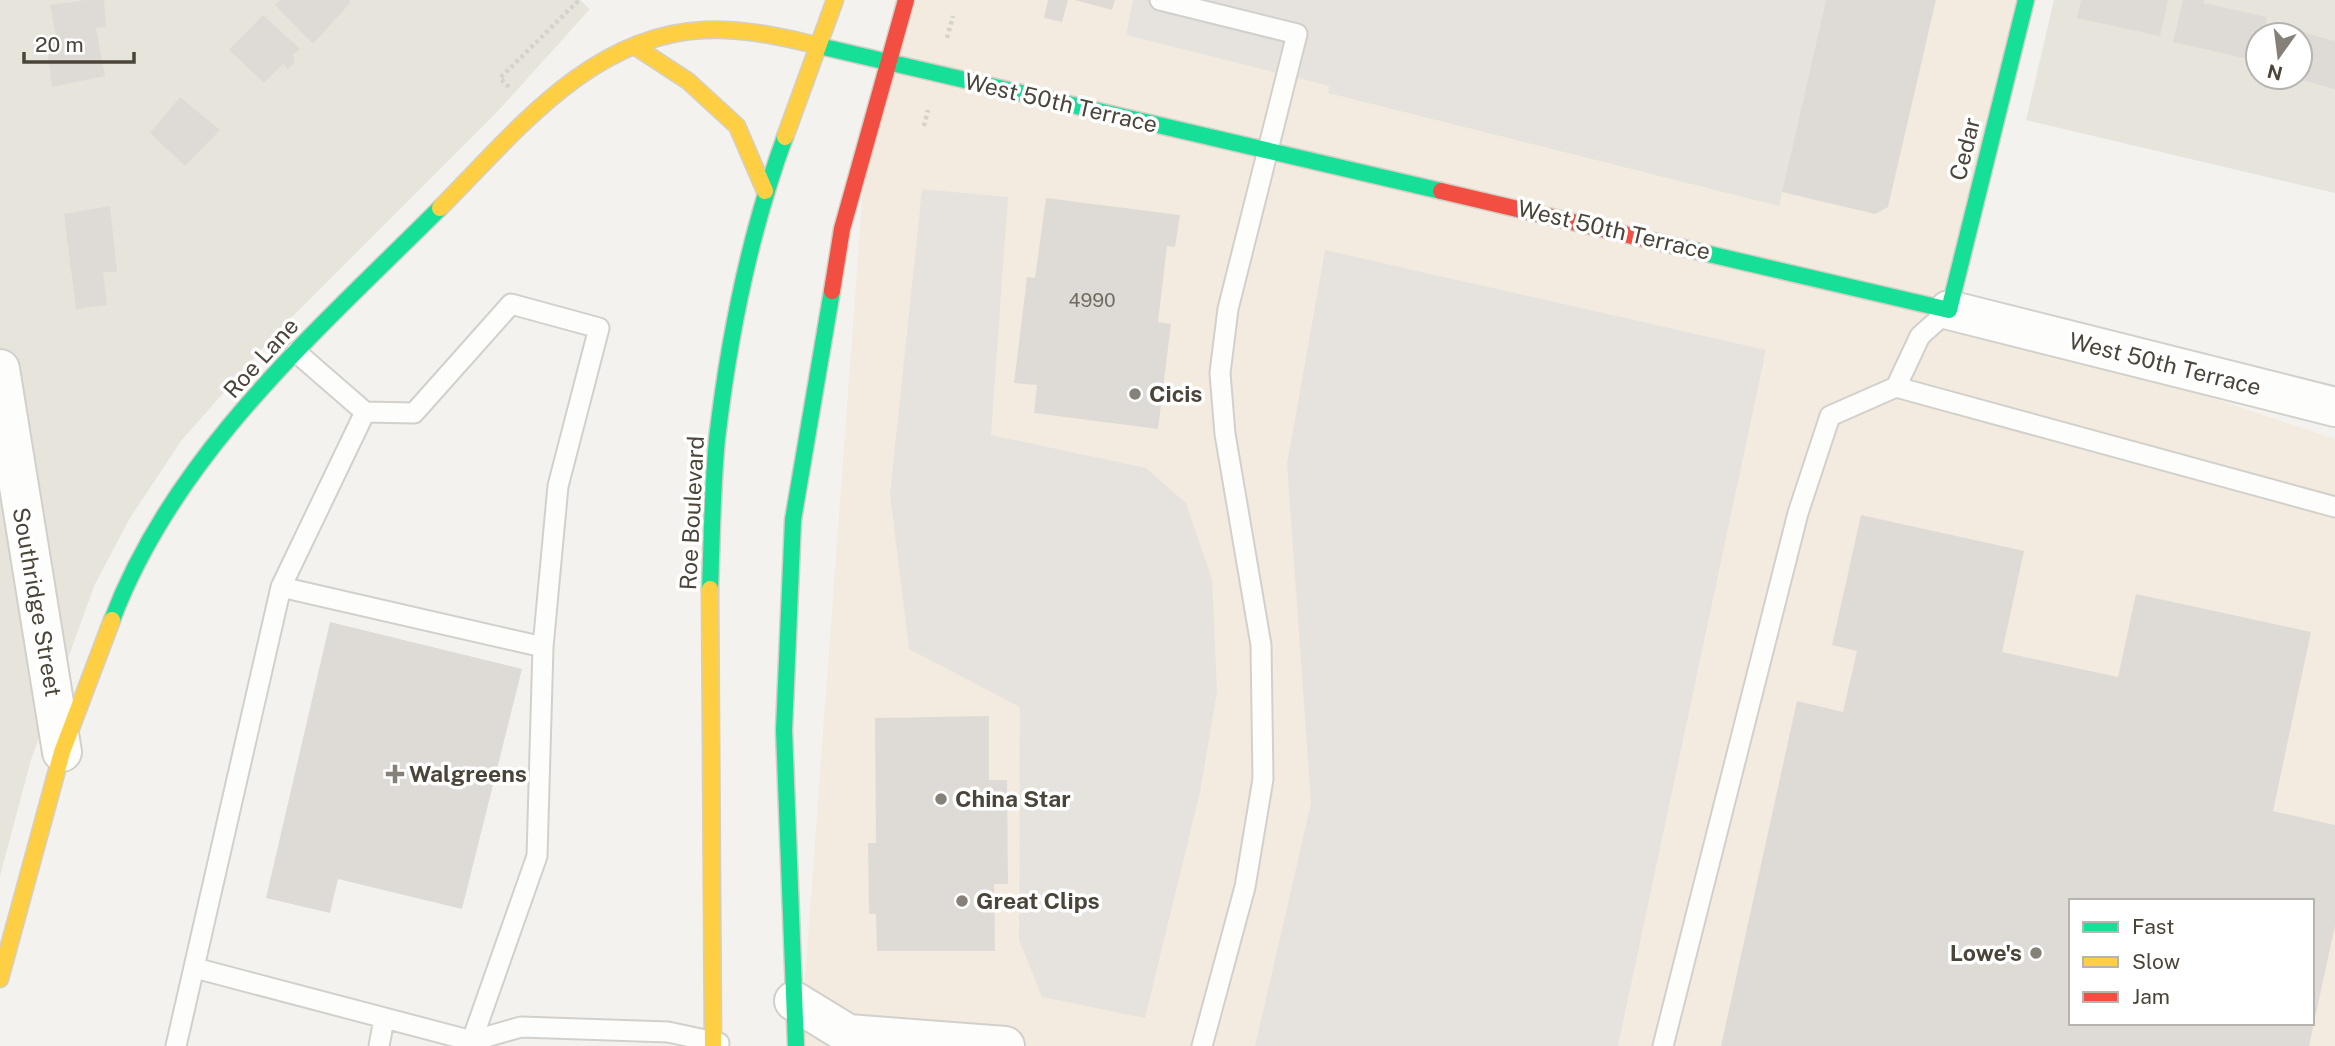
<svg xmlns="http://www.w3.org/2000/svg" width="2335" height="1046" viewBox="0 0 2335 1046" font-family="'Public Sans',sans-serif">
	<style>
		.residential { fill: #e7e4dc; fill-rule: evenodd }
		.commercial { fill: #f3ebdf; fill-rule: evenodd }
		.parking { fill: #e6e3df }
		.building { fill: #dedbd6; fill-rule: evenodd }
		.lines { fill: none; stroke-linecap: round; stroke-linejoin: round }
		.lane-casing { stroke: #d2d0cb; stroke-width: 23 }
		.street-casing { stroke: #d2d0cb; stroke-width: 42 }
		.fast-casing { stroke: #d3cfc5; stroke-width: 19 }
		.slow-casing { stroke: #d3cfc5; stroke-width: 19 }
		.jam-casing { stroke: #d3cfc5; stroke-width: 19 }
		.path { stroke: #d3d2cc; stroke-width: 4.5; stroke-dasharray: 3.5 3.5; stroke-linecap: butt }
		.lane { stroke: #fdfdfc; stroke-width: 19 }
		.street { stroke: #fdfdfc; stroke-width: 38 }
		.fast { stroke: #16e098; stroke-width: 16 }
		.slow { stroke: #ffcf43; stroke-width: 16 }
		.jam { stroke: #f24e42; stroke-width: 16 }
		.poi-dot { fill: #868178; stroke: #fff; stroke-width: 2.5 }
		.labels { text-anchor: middle; stroke-width: 7; stroke-linejoin: round; paint-order: stroke }
		.number-label { font-size: 19px; fill: #706a61 }
		.street-label { font-size: 23px; fill: #4b4439; stroke: #fff }
		.poi-label { font-size: 23px; font-weight: bold; fill: #4b4439; stroke: #fff; text-anchor: start }
	</style>
	<rect width="100%" height="100%" fill="#f4f2ee"/>
	<path class="residential" d="M0,0H580L590,9L499,110L276,333L181,441L130,518L95,584L31,760L0,876Z
		M2054,0H2335V193L2026,120ZM2258,35H2300V77H2258Z"/>
	<path class="commercial" d="M895,0H2017L1950,310L2335,439V1046H800L867,133ZM2071,901H2312V1023H2071Z"/>
	<path class="parking" d="M1133,0H1826L1779,206L1328,93L1329,86L1126,35Z
		M922,189L1008,197L991,435L1146,468L1186,503L1212,579L1217,692L1200,792L1145,1018L1042,997L1019,940L1020,707L909,649L890,494Z
		M1325,250L1766,350L1618,1046H1255L1311,803L1287,464Z"/>
	<path class="building" d="M85,0H104L106,27L96,28L105,76L52,87L46,42L57,41L50,5Z
		M280,0H349L351,2L313,44L275,5Z
		M1048,0H1068L1062,22L1044,18Z
		M1075,0H1115L1112,10Z
		M1826,0H1936L1888,207L1875,214L1782,192Z
		M2081,0H2168L2160,36L2077,18Z
		M2183,0H2204V3L2267,17L2263,35H2258L2257,61L2173,42Z
		M263,15L300,49L293,55L295,62L288,69L283,64L264,83L229,50Z
		M2283,27L2335,41V89L2294,78L2300,77V35H2281Z
		M180,97L220,130L185,166L150,133Z
		M1046,198L1180,215L1175,247L1167,246L1158,322L1171,324L1158,429L1034,413L1037,385L1014,383L1027,277L1035,278Z
		M110,206L117,272H103L107,305L76,309L64,214Z
		M1861,515L2024,551L2002,652L2118,677L2136,594L2311,632L2273,811L2335,825V926L2309,1046H1721L1797,701L1843,712L1857,651L1832,645ZM2071,901H2312V1023H2071Z
		M330,622L522,669L462,909L338,879L330,913L266,898Z
		M989,716V780H1007L1008,884H994L995,951H877L876,914H869L868,843H876L875,718Z"/>
	<g class="lines">
		<g class="lane-casing">
			<path id="lane" d="M1160,0L1297,34L1228,309L1220,373L1225,434L1261,645L1263,779L1245,887L1202,1046
				M296,352L365,412L281,587L543,647L558,486L599,328L511,304L414,413L365,412
				M1896,387L2335,507
				M195,968L472,1041L479,1046
				M472,1041L521,1027L668,1032L719,1043
				M176,1046L281,587
				M379,1046L384,1019
				M470,1046L537,856L543,647
				M1663,1046L1798,513L1830,416L1896,387L1920,336L1949,310"/>
		</g>
		<g class="street-casing">
			<path id="street" d="M1949,310L2335,407
				M0,369L62,752
				M794,1001L848,1034L1005,1046"/>
		</g>
		<g class="fast-casing">
			<path id="fast" d="M815,45L1441,191
				M1683,248L1949,310L2026,0
				M710,589C712,539 712,489 717,439C729,336 749,235 785,137
				M112,620C175,453 317,331 440,208
				M796,1046L784,730L793,520L832,291"/>
		</g>
		<g class="slow-casing">
			<path id="slow" d="M636,47L688,81L737,126L765,191
				M785,137L835,0
				M440,208C514,134 590,35 704,30C742,28 778,36 815,45
				M710,589L713,1046
				M0,979L62,752L112,620"/>
		</g>
		<g class="jam-casing">
			<path id="jam" d="M1441,191L1683,248
				M832,291L842,229L906,0"/>
		</g>
		<path class="path" d="M947,38L953,16
			M509,87L500,78L577,2L575,0
			M924,126L928,110"/>
		<use href="#lane" class="lane"/>
		<use href="#street" class="street"/>
		<use href="#fast" class="fast"/>
		<use href="#slow" class="slow"/>
		<use href="#jam" class="jam"/>
	</g>
	<g class="poi-dot">
		<circle cx="1135" cy="394" r="7"/>
		<path d="M391.5 763.5h7v7h7v7h-7v7h-7v-7h-7v-7h7z"/>
		<circle cx="941" cy="799" r="7"/>
		<circle cx="962" cy="901" r="7"/>
		<circle cx="2036" cy="953" r="7"/>
	</g>
	<g class="labels">
		<g class="number-label">
			<text x="1092" y="307">4990</text>
		</g>
		<g class="street-label">
			<text transform="translate(1061 103) rotate(13)" y="8">West 50th Terrace</text>
			<text transform="translate(1965 149) rotate(-76)" y="8">Cedar</text>
			<text transform="translate(1614 230) rotate(13)" y="8">West 50th Terrace</text>
			<text transform="translate(261 358) rotate(-48)" y="8">Roe Lane</text>
			<text transform="translate(2165 364) rotate(14)" y="8">West 50th Terrace</text>
			<text transform="translate(692 513) rotate(-87)" y="8">Roe Boulevard</text>
			<text transform="translate(37 602) rotate(80)" y="8">Southridge Street</text>
		</g>
		<g class="poi-label">
			<text x="1149" y="402">Cicis</text>
			<text x="409" y="782">Walgreens</text>
			<text x="955" y="807">China Star</text>
			<text x="976" y="909">Great Clips</text>
			<text x="2022" y="961" text-anchor="end">Lowe's</text>
		</g>
	</g>
	<rect x="2069" y="899" width="245" height="126" fill="#ffffff" stroke="#b7b4b0" stroke-width="2"/>
	<rect x="2083" y="922" width="35" height="10" fill="#16e098" stroke="#b7b4b0" stroke-width="2"/>
	<text x="2132" y="934" font-size="21" fill="#4b4439">Fast</text>
	<rect x="2083" y="957" width="35" height="10" fill="#ffcf43" stroke="#b7b4b0" stroke-width="2"/>
	<text x="2132" y="969" font-size="21" fill="#4b4439">Slow</text>
	<rect x="2083" y="992" width="35" height="10" fill="#f24e42" stroke="#b7b4b0" stroke-width="2"/>
	<text x="2132" y="1004" font-size="21" fill="#4b4439">Jam</text>
	<g transform="translate(2279 56) rotate(194)"><circle r="33" fill="#ffffff" stroke="#b7b4b0" stroke-width="2"/>
	<path d="M0-5L12 26L0 18L-12 26Z" fill="#868178"/>
	<text y="-10" font-size="19" font-weight="bold" text-anchor="middle" fill="#4b4439">N</text>
	</g>
	<path d="M24 52v10h110v-10" fill="none" stroke="#4b4439" stroke-width="3.5"/>
	<text x="35" y="52" font-size="21" fill="#4b4439" stroke="#ffffff" stroke-width="5" paint-order="stroke">20 m</text>
</svg>
